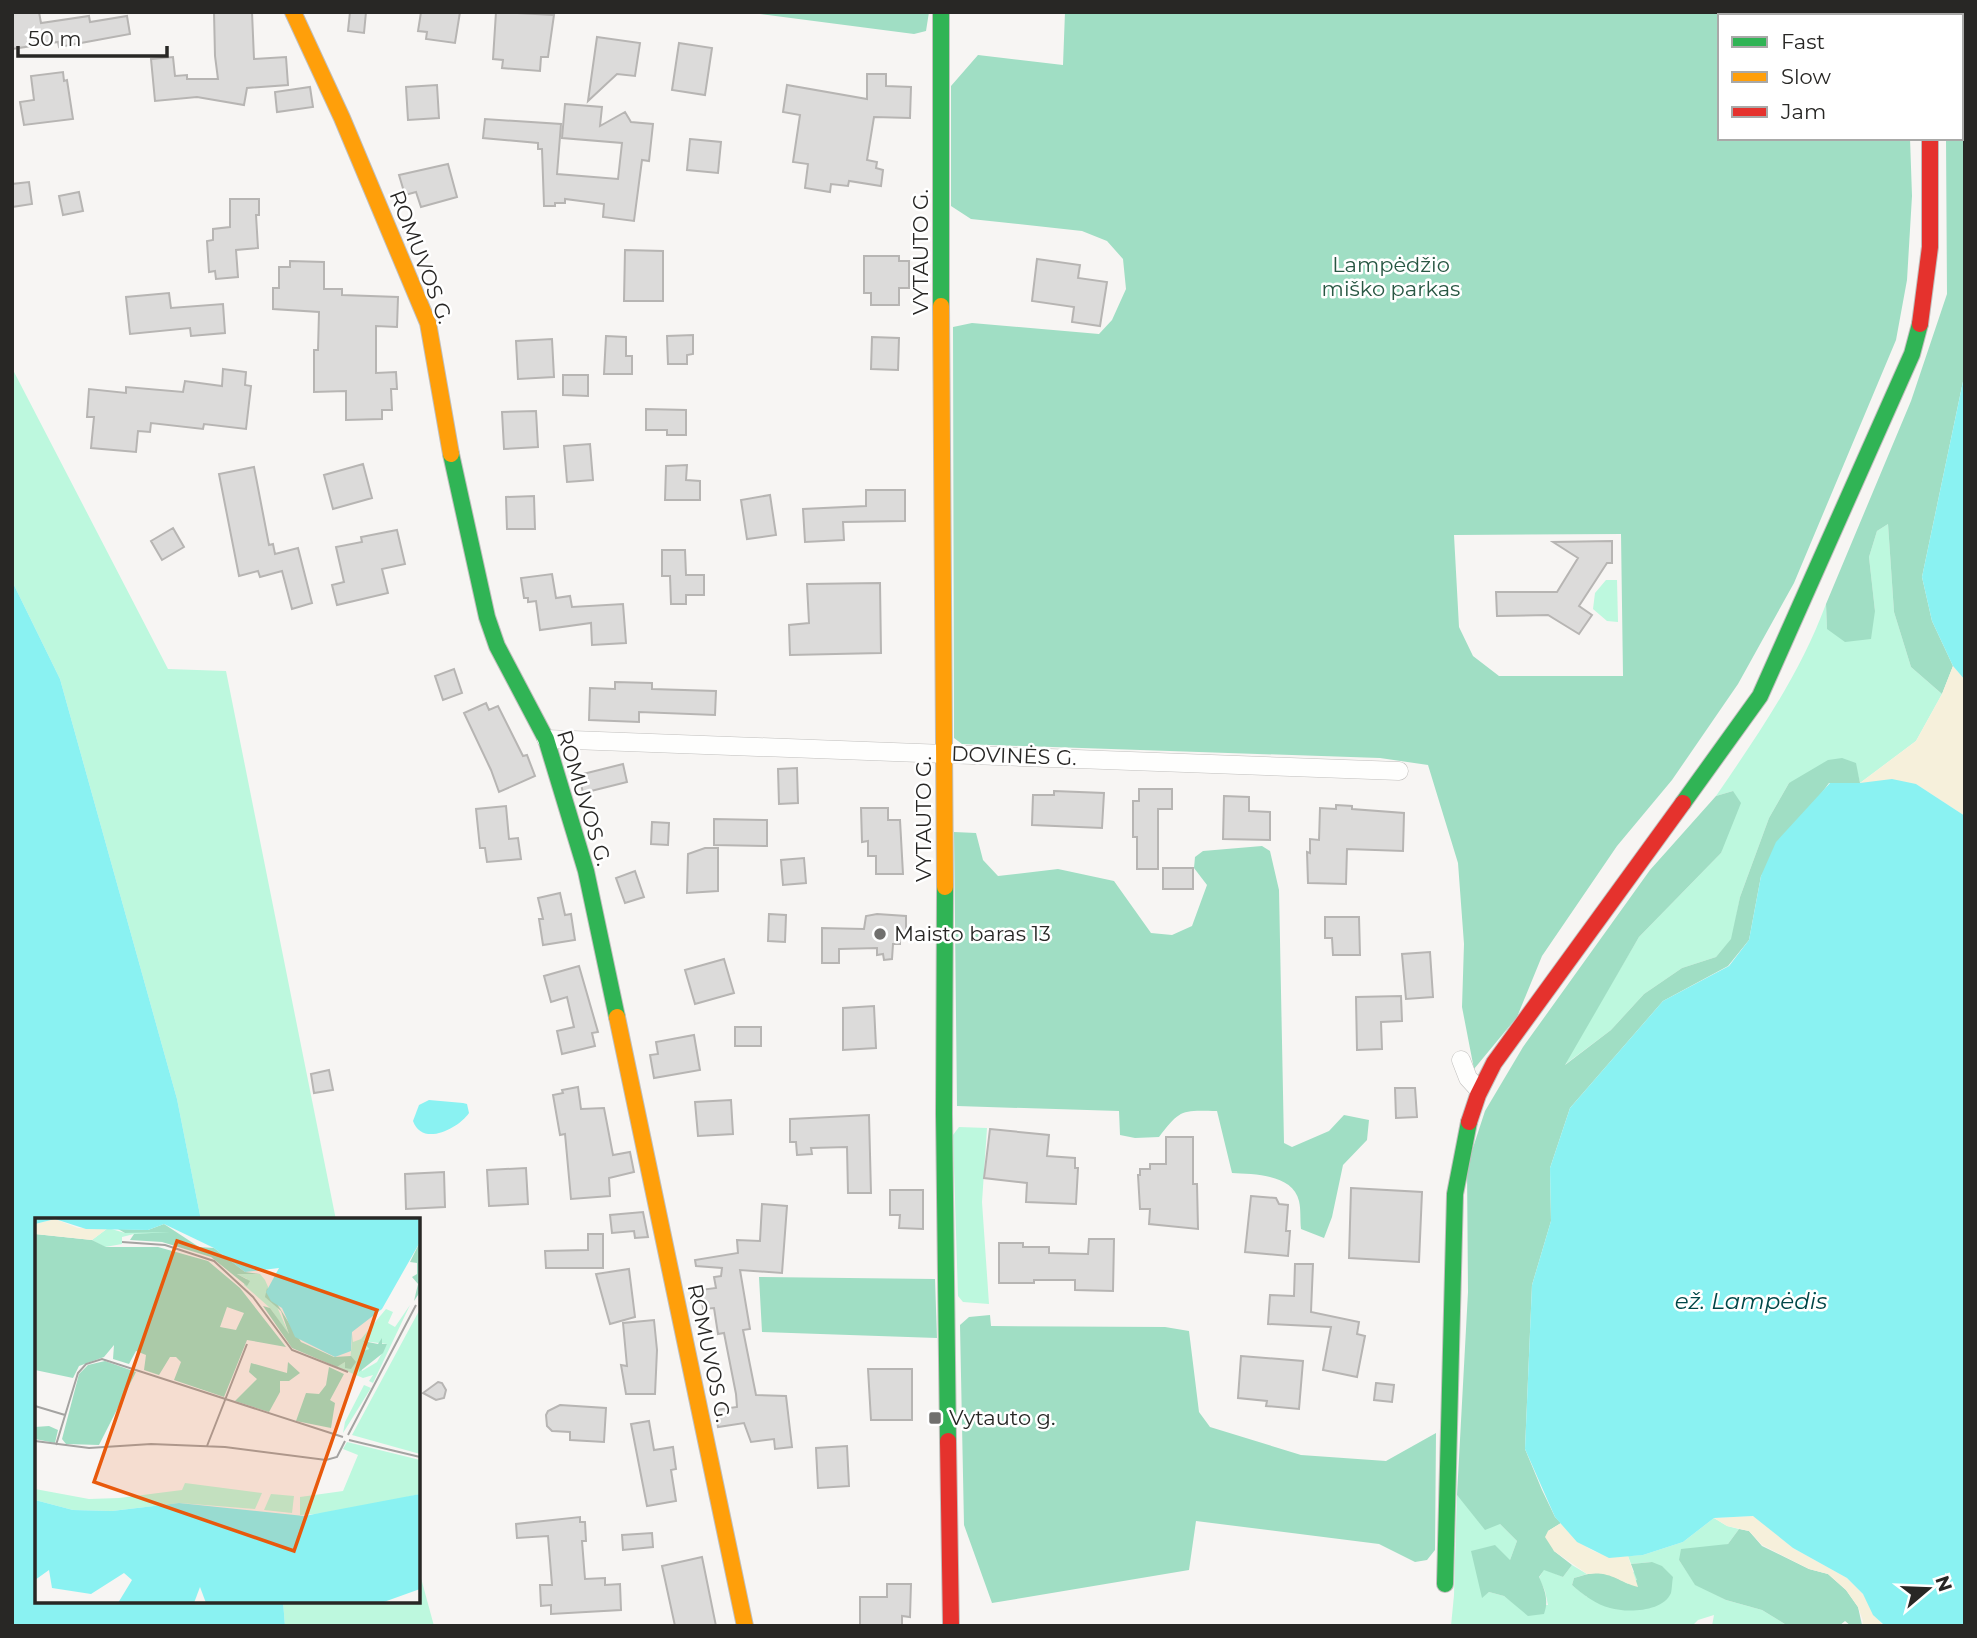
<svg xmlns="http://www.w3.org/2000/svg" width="1977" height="1638" viewBox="0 0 1977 1638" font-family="Montserrat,sans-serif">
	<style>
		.green { fill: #bdf8de }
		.forest { fill: #a0dec4; fill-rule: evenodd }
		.sand { fill: #f6f0db }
		.water { fill: #8af2f2 }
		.building { fill: #dcdbda; stroke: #b7b5b3; stroke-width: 2 }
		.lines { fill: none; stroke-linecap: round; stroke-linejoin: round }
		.street-casing { stroke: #c0bfbd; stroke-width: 19 }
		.fast-casing { stroke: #c0bfbd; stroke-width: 18 }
		.slow-casing { stroke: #c0bfbd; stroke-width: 18 }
		.jam-casing { stroke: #c0bfbd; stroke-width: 18 }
		.street { stroke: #fefefd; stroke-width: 18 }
		.fast { stroke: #30b455; stroke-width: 16 }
		.slow { stroke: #ff9f0a; stroke-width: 16 }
		.jam { stroke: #e5322d; stroke-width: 16 }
		.poi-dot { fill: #706f6d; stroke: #fff; stroke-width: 2.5 }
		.labels { text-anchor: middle; stroke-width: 5; stroke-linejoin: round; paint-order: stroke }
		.street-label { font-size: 21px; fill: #282725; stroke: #fff }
		.park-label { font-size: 21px; fill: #285743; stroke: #fff }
		.poi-label { font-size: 21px; fill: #282725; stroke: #fff; text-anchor: start }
		.water-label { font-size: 23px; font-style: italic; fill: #004647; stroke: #fff }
		.inset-road { fill: none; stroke: #a4a3a1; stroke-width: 2 }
		.view { fill: #e8590c; fill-opacity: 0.15; stroke: #e8590c; stroke-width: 3.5 }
		.inset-edge { fill: none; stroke: #282725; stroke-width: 3.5 }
	</style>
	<rect width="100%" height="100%" fill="#f7f5f3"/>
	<path class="green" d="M12,368L168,669L226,671L336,1220H201L177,1099L60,679L12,581Z
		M1888,524L1894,612L1911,667L1942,694L1916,741L1860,783L1855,763L1789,783L1769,818L1740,897L1732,939L1716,957L1682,968L1644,994L1611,1030L1563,1066L1639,937L1721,853L1733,791L1716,796C1759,733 1799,676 1826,604L1827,629L1875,611L1869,557L1877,531Z
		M1606,580H1617L1618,622L1607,621L1593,609L1595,593Z
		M959,1127L987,1128L982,1202L989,1304L963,1302L958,1296L953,1135Z
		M1457,1495L1500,1524L1517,1541L1510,1560L1482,1597L1489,1592L1504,1596L1516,1605H1548L1545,1591L1539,1578L1544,1569L1563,1577L1572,1565L1587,1574L1574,1578L1572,1585L1587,1597L1652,1562L1631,1564L1628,1556L1643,1555L1683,1542L1714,1518L1727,1526L1739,1529L1728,1544L1679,1560L1695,1584L1726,1600L1762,1610L1788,1626H1712L1714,1615L1698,1620L1692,1626H1451L1454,1595Z
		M418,1567L434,1626H285L283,1601H418Z"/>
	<path class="forest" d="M744,12H929L926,31L914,34Z
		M1065,12H1902V16H1720V138H1910L1912,196L1907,280L1896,340L1794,583L1738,684L1672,780L1617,846L1542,956L1517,1017L1474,1069L1462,1007L1464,944L1458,863L1428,765L1380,758L962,744L954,738L953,327L972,323L1099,334L1112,320L1126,289L1123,259L1107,241L1082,231L971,219L951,206V86L978,55L1063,65ZM1621,534L1623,676H1499L1473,656L1459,627L1454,535Z
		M1942,12H1965V372L1922,577L1932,621L1953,666L1942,694L1911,667L1894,612L1888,524L1877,531L1869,557L1875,611L1871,639L1845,642L1827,629L1826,604L1911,401L1947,294L1946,138H1961V16H1942Z
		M1842,758L1856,763L1860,783H1829L1761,876L1749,940L1728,966L1663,1001L1570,1108L1550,1168L1551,1221L1532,1285L1525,1449L1542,1490L1555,1517L1561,1523L1548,1531L1554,1551L1572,1565L1563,1577L1544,1570L1539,1577C1545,1590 1549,1601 1544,1614L1528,1616L1504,1596L1489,1592L1482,1598L1471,1551L1495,1545L1510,1560L1517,1541L1500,1524L1485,1530L1457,1495L1468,1292L1467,1166L1485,1111L1523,1047L1650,870L1716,796L1733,791L1741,803L1721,853L1639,937L1565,1065L1611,1030L1644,994L1682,968L1716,957L1731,939L1740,897L1769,818L1789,783L1828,760Z
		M954,832L976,833L983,860L998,876L1058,869L1114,881L1151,933L1172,935L1192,926L1207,885L1194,868L1195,857L1203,851L1262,846L1270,851L1279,890L1284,1143L1292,1147L1329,1131L1344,1115L1369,1120L1367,1140L1343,1165L1332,1217L1324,1238L1301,1229C1300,1220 1301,1209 1299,1201C1293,1174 1253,1174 1232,1173L1217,1111C1182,1110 1180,1109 1159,1137L1135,1138L1120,1135L1119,1111L957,1106Z
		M759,1277L935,1279L937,1338L762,1332Z
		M990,1315L991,1326L1165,1327L1189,1331L1199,1412L1210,1427L1301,1455L1386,1461L1436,1433L1435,1550L1427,1560L1415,1562L1379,1544L1196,1521L1189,1570L992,1603L964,1525L960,1325L969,1317Z
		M1739,1529L1749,1531L1762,1546L1809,1569L1828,1574L1846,1590L1858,1607L1862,1625L1851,1626L1845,1621L1839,1626H1788L1762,1610L1726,1600L1695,1585L1679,1560L1681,1549L1728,1544Z
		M1652,1562L1662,1566L1673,1577C1672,1582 1672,1589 1671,1593C1663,1612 1627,1613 1610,1608C1597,1605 1582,1594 1572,1585L1574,1578C1598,1570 1607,1571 1628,1584L1637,1580L1631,1564Z"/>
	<path class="sand" d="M1953,666L1965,680V816L1916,784L1860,783L1916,741L1942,694Z
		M1754,1516L1793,1548L1847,1578L1863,1594L1883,1626H1862L1863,1621L1858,1607L1846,1590L1828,1574L1809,1569L1762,1545L1749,1531L1727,1526L1714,1518Z
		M1561,1523C1581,1546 1597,1559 1628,1556L1638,1587C1616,1581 1612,1571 1587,1574L1554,1551L1545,1537L1548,1531Z"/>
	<path class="water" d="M1965,372V680L1953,666L1932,621L1922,577Z
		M12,581L60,679L177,1099L201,1220H37V1601H283L285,1626H12Z
		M1892,779L1916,784L1965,816V1626L1883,1624L1873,1615L1863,1594L1847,1578L1793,1548L1753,1516L1714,1518L1683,1542L1643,1555L1609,1558L1577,1542L1555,1517L1525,1449L1532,1285L1551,1221L1550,1168L1570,1108L1663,1001L1729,966L1749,940L1761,876L1776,842L1830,783H1860Z
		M429,1100L463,1103L467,1104L469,1113C458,1129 422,1147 413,1121L419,1105Z"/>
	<path class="building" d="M12,12H39L41,23L89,16L90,22L127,16L130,34L59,47L58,42L12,49Z
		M214,12H252L254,59L286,57L288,85L247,88L244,105L197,97L155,101L151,59L173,57L175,76L187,75V79H218L215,56Z
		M350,12H366L364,33L348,31Z
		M421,12H460L455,43L426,39L427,32L418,31Z
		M496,12L554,15L548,57H541L540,71L502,68L503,60L493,59Z
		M597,37L640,43L635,76L617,74L588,101Z
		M679,43L712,48L705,95L672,90Z
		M63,72L64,81L67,80L73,119L24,125L20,102L34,100L31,76Z
		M867,74H886V86L911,87L910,118L874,117L867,160L877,162L876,168L883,170L881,186L849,181L848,186L831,184L830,192L805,188L808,164L793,162L800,115L783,112L787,85L867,99Z
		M437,85L439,118L408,120L406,87Z
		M310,87L313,107L277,112L275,92Z
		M565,104L602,107L600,126L625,112L631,122L653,124L649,161L642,160L634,221L603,217L604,204L565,199V203H555V206H544L542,149H538V143L483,138L485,119L561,124L557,174L618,179L622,143L562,138Z
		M690,139L721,142L718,173L687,170Z
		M448,164L457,197L421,207L416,192L405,195L399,175Z
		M29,182L32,204L12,207V184Z
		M79,192L83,211L63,215L59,196Z
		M230,199H259V215H256L258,248L236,250L238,277L216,279L215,271L209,272L207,241L213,240V229L230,227Z
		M625,250L663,251V301H624Z
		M864,256H899V261H909V288H899V305H871V293H864Z
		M1037,259L1080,265L1078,278L1107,282L1100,326L1072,322L1074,307L1032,301Z
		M290,261L324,262V289H342V295L398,297L397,327L376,326V373L396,372L397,389H391L392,410H382V419L346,420V391L314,392V350H318L319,312L273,309V288H279V267H290Z
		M169,293L171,308L223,304L225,333L191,336L190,328L130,334L126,297Z
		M693,335V354L687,355V364H668L667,336Z
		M606,336L626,337V356H632V374H604Z
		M872,337L899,338L898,370L871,369Z
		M552,339L554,377L518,379L516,341Z
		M223,369L246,372L245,385L251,386L246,429L204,424L203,429L151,423L150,432L138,431L136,452L91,448L94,417H87L89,389L126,393V387L183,392L185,381L222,386Z
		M563,375H588V396L563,395Z
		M646,409L686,410V435H667V430H646Z
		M536,411L538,447L504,449L502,412Z
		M590,444L593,480L567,482L564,446Z
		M363,464L372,498L333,509L324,475Z
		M687,465L686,480L700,481V500H665L666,466Z
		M254,467L269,545L273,544L275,554L298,548L312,603L292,609L282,571L260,577L258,571L239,576L219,474Z
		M866,490H905V521L843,522L844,540L805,542L803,509L866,506Z
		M770,495L776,535L747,539L741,500Z
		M534,496L535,529H507L506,497Z
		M173,528L184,547L162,560L151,541Z
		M397,530L405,564L382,569L388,593L337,605L332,585L344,582L336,547L362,542L361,537Z
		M1612,541V563H1607L1579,606L1592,615L1579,634L1548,615L1497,616L1496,592H1557L1578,558L1553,542Z
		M662,550H685L686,575H704V595H686V604H671L670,576H662Z
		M552,574L556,598L570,596L572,607L623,604L626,643L592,645L591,623L540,630L536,601L528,602V598H524L521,578Z
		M880,583L881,653L790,655L789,625L809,623L807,584Z
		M454,669L462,693L443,700L435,676Z
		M615,682L652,683V689L716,691L715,715L639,712V722L589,720L590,688L615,689Z
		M486,703L489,710L498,706L523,756L527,755L535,776L499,792L491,770L464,713Z
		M623,764L627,782L583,793L579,775Z
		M797,768L798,803L779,804L778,769Z
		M1139,789H1172V809H1158V869H1137V837H1133V801H1139Z
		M1054,791L1104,793L1102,828L1032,825L1033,795H1054Z
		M1224,796L1249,797V811L1270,812V840L1223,839Z
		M1336,805L1352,806V809L1404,813L1403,851L1347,849L1346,884L1308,883L1307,852L1310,853V839L1319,840L1320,808L1336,809Z
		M506,806L509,839L518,838L521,859L487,862L485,848H480L476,809Z
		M861,808H888V820H900L903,874H876V856H868V841L862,842Z
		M714,819L767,820V846L714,845Z
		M652,822L669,823L668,845L651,844Z
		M705,848H718V891L687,893L688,854Z
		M804,858L806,883L783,885L781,860Z
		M1163,868H1193V889H1163Z
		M635,871L644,897L625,903L616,878Z
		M560,893L565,915L571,914L575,940L543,945L539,919H543L538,898Z
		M769,914L786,915L785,942L768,941Z
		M877,914L906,916V935H900V944H893L892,959L884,960L883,954L877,955V948L839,949V963H822V928L864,929L866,916Z
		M1325,917H1359L1360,955H1333L1332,938H1325Z
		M1430,952L1433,997L1406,999L1402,954Z
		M724,959L734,993L695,1004L685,970Z
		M579,966L598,1032L592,1033L595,1046L562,1054L557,1031L574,1027L567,997L551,1002L544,976Z
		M1401,996L1402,1021L1381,1022L1382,1049L1357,1050L1356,997Z
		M874,1006L876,1048L843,1050V1008Z
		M735,1027H761V1046H735Z
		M694,1035L700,1070L654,1078L650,1055L658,1054L656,1042Z
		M329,1070L333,1090L314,1093L311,1074Z
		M578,1087L581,1109L604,1108L613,1155L630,1152L634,1172L609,1178L610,1196L571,1199L565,1134L560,1135L553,1095L563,1093L562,1090Z
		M1395,1088H1415L1417,1117L1396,1118Z
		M731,1100L733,1134L698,1136L695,1102Z
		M869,1115L871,1193H848L847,1147L811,1148L812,1154L797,1155L796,1142H790V1119Z
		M990,1129L1049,1135L1047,1156L1075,1158V1168H1078L1076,1204L1026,1202L1027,1183L984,1178Z
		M1166,1137H1193V1184H1197L1198,1229L1149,1224L1150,1209H1140L1138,1175H1140V1169H1150V1164H1166Z
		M526,1168L528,1204L489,1206L487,1170Z
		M444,1172L445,1207L406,1209L405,1174Z
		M1351,1188L1422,1192L1419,1262L1349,1258Z
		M890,1190H923V1229L899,1228L900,1215H890Z
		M1251,1196L1276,1198L1279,1204L1288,1205L1286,1231H1290L1288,1256L1245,1252Z
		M762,1204L787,1206L782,1273L740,1270L750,1329L743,1330L756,1395L786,1396L792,1447L775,1449L774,1439L751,1442L744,1423L718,1427L715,1410L737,1407L736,1394L724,1333L718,1334L714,1308L703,1309L700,1290L716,1288L714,1277L721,1276L722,1268L696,1266L695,1260L738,1253L737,1240L760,1241Z
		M643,1212L648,1237L635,1238L634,1231L612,1233L610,1215Z
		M588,1234H603V1268H546L545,1251L588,1250Z
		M1089,1239H1114L1113,1291L1075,1290V1280H1034V1283H999V1243H1023V1247H1049V1253L1088,1254Z
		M1295,1264H1313L1311,1312L1359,1322L1357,1334L1365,1336L1357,1377L1323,1370L1331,1327L1268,1324L1270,1295L1294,1296Z
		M629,1269L635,1317L610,1324L596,1274Z
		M654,1320L657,1350L655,1394H626L621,1365L627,1366L623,1323Z
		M1241,1356L1303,1361L1299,1409L1266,1406L1267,1401L1238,1398Z
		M868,1369H912V1420H871Z
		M438,1382L442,1383L446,1390L444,1398L436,1400L423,1393Z
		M1376,1383L1394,1385L1392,1402L1374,1400Z
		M560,1405L606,1408L604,1442L570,1440V1432L552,1431L547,1426L546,1415L548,1411Z
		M649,1421L654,1450L673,1447L676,1469L671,1470L676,1501L647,1506L631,1424Z
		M847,1446L849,1486L818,1488L816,1448Z
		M580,1517V1522H585L586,1541H582L585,1579L605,1578V1585L620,1584L621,1610L551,1614V1605L541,1606L540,1585H552L548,1536L517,1538L516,1524Z
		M652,1533L653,1547L623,1550L622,1535Z
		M702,1557L716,1626H675L662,1566Z
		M887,1584H911L910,1617L902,1616V1626H860V1597H887Z"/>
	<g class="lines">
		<g class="street-casing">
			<path id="street" d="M1925,12L1926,16
				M546,739L1399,771
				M1461,1060L1468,1078L1479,1090"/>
		</g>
		<g class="fast-casing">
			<path id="fast" d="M941,12V306
				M451,454L487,617L497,646L546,739L586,871L617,1017
				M1683,803L1760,696L1912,354L1920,324
				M945,887L944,1114L948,1441
				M1445,1584L1455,1194L1469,1122"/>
		</g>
		<g class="slow-casing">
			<path id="slow" d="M293,12L342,118L428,323L451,454
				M941,306L945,887
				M617,1017L745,1626"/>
		</g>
		<g class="jam-casing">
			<path id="jam" d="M1920,324L1930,247V138
				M1469,1122L1478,1095L1494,1063L1683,803
				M948,1441L951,1626"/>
		</g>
		<use href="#street" class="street"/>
		<use href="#fast" class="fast"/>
		<use href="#slow" class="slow"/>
		<use href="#jam" class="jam"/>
	</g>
	<g class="poi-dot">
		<circle cx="880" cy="934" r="7"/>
		<rect x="928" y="1411" width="14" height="14" rx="3.5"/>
	</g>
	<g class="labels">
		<g class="street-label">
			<text transform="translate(921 252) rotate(-90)" y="7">VYTAUTO G.</text>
			<text transform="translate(421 257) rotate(69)" y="7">ROMUVOS G.</text>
			<text transform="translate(1014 756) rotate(2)" y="7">DOVINĖS G.</text>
			<text transform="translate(584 798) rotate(73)" y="7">ROMUVOS G.</text>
			<text transform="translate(924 819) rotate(-90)" y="7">VYTAUTO G.</text>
			<text transform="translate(709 1353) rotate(78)" y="7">ROMUVOS G.</text>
		</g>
		<g class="park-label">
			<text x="1391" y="272">Lampėdžio<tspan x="1391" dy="24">miško parkas</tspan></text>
		</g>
		<g class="poi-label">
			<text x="894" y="941">Maisto baras 13</text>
			<text x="949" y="1425">Vytauto g.</text>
		</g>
		<g class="water-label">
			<text x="1751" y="1309">ež. Lampėdis</text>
		</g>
	</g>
	<g transform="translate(35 1218)">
		<rect width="385" height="385" fill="#f7f5f3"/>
		<path d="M73,10L90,15L127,11L137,15L99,16L87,19V26L70,29L57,22ZM202,56H225L230,62L255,118L235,90L209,67L212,61ZM375,87L338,165L334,163L338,157L328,160L302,149L310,144L315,150L320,145L315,142L318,116V124L326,121L351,91L358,94L353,105L360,109ZM328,123L352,126L342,144L327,153L325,136L334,131ZM385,91V236L317,217ZM329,167L336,170L308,215L310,204ZM312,224L385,242V276L307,294L265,297V279L308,273L323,237L308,231ZM150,265L227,275L220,291L144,285L77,293L38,292L0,282V271L54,281L84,280L147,272ZM236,276L259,278L257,295L229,292Z" fill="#bdf8de" fill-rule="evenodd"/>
		<path d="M129,6L164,29L179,30L210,54L225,56H202L215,63L212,68L176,39L127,24L95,22L99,16L135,14L90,15L83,11L113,12ZM0,16L57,22L71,29H123L173,43L205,70L251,129L212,122L189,179L139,162L146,144L141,139H135L124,157L109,152L111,137L101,133L94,146L78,141L79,127L69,139L44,148L38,160L0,152ZM192,89L209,95L201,112L185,109ZM385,24V74L379,83L383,66L377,59L382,56V45L375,44ZM232,70L266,124L299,139L316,138L321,144L316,151L310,150V144L302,149L257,130L228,88L235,90L254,116L246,93L230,79ZM347,120V126H352L348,135L324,154L326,134L334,131L328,123L343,126ZM70,143L101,154L64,227L31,226L27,221L44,156L53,147ZM253,144L265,155L254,163H245V174L234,194L200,183L222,161L214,154L216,145L252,155ZM294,149L309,156L295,182L300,185L296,210L261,203L271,175L284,176L291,167ZM14,208L23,212L20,225L0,221V209Z" fill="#a0dec4" fill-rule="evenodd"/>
		<path d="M20,1L43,10H73L57,22L0,16V6Z" fill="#f6f0db"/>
		<path d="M0,0H385V24L347,91L317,114L316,133L300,139L260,119L247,90L236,83L231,74L244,50L210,54L179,30L129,6L113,12L51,11L20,1L0,6ZM385,276V371L346,385H171L165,369L159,385H83L97,362L89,355L56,376L17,370L14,352L0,362V282L38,292L77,293L144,285L269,298Z" fill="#8af2f2"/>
		<path class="inset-road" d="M87,24L130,27L179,43L218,79L257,132L313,154M0,188L30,197M313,217L381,87M314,222L385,239M0,223L54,230L116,226L190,229L291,242L302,239L310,223M21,227L43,155L51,146L67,141L308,219M172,228L212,126"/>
		<path class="view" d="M142,23L342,92L259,333L59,264Z"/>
		<rect width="385" height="385" class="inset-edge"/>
	</g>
	<rect width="1977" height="1638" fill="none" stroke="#282725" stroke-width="28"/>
	<rect x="1718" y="14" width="245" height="126" fill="#ffffff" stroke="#a9a9a8" stroke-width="2"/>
	<rect x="1732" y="37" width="35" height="10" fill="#30b455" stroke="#a9a9a8" stroke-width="2"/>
	<text x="1781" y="49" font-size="21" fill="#282725">Fast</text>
	<rect x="1732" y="72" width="35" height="10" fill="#ff9f0a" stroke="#a9a9a8" stroke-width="2"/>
	<text x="1781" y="84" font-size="21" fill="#282725">Slow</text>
	<rect x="1732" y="107" width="35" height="10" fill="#e5322d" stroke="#a9a9a8" stroke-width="2"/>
	<text x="1781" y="119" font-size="21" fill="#282725">Jam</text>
	<g transform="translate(1928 1589) rotate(71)" stroke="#ffffff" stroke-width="5" paint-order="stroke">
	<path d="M0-5L12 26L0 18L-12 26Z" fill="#282725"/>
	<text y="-10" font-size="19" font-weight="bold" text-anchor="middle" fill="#282725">N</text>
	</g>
	<path d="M18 46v10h149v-10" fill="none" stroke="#282725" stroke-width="3.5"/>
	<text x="28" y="46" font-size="21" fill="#282725" stroke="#ffffff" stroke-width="5" paint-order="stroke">50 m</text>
</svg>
